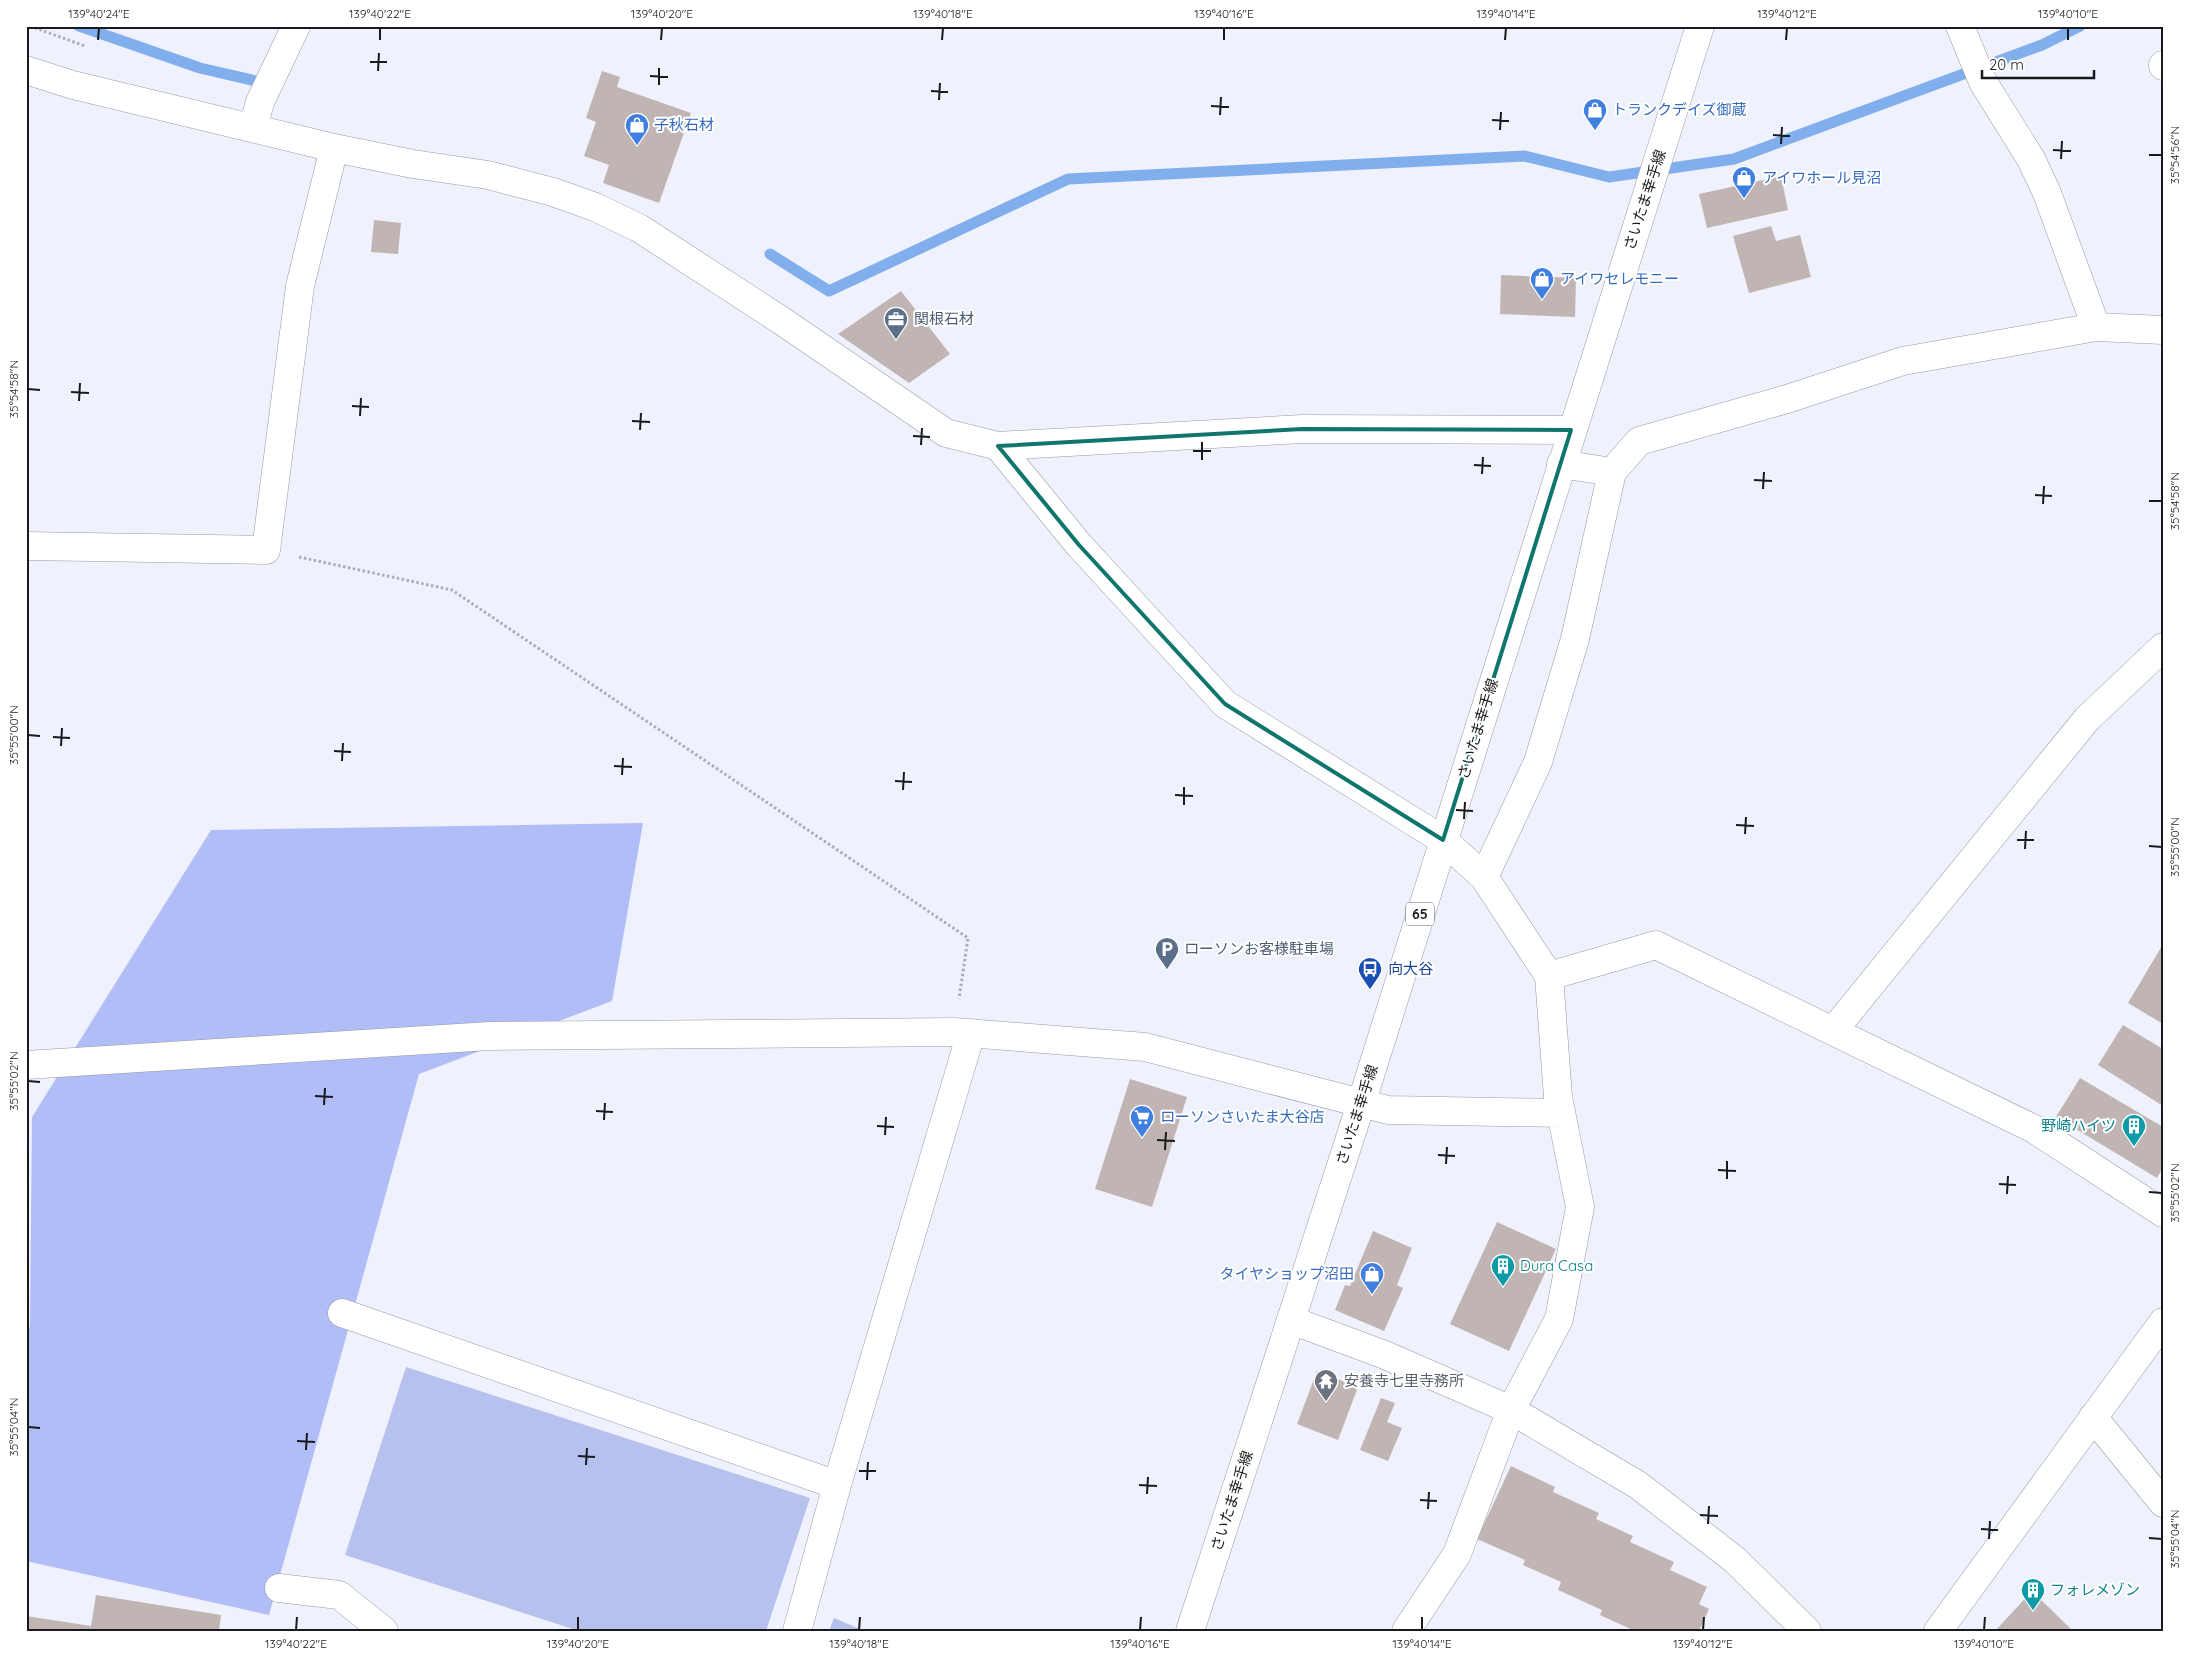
<svg xmlns="http://www.w3.org/2000/svg" width="2189" height="1657" viewBox="0 0 2189 1657" font-family="Quicksand,'Noto Sans JP',sans-serif">
	<style>
		.green { fill: #b6c1ee }
		.forest { fill: #b0bdf6 }
		.lines { fill: none; stroke-linecap: round; stroke-linejoin: round }
		.stream { stroke: #81afed; stroke-width: 11 }
		.building { fill: #c1b5b4 }
		.minor-casing { stroke: #989aa4; stroke-width: 29 }
		.major-casing { stroke: #989aa4; stroke-width: 29 }
		.path { stroke: #acaeb7; stroke-width: 3; stroke-dasharray: 2.5 2.5; stroke-linecap: butt }
		.minor { stroke: #fff; stroke-width: 28 }
		.major { stroke: #fff; stroke-width: 28 }
		.marked { fill: none; stroke: #0f766e; stroke-width: 4; stroke-linejoin: round }
		.ticks { fill: none; stroke: #191a1e; stroke-width: 2 }
		.labels { text-anchor: middle; stroke-width: 4; stroke-linejoin: round; paint-order: stroke }
		.shield { fill: #fff; stroke: #5e5f62; stroke-width: 1 }
		.shield-label { font-size: 14px; font-weight: bold; fill: #191a1e }
		.shop-label { font-size: 15px; fill: #366cbe; stroke: #fff; text-anchor: start }
		.street-label { font-size: 15px; fill: #191a1e; stroke: #fff }
		.service-label { font-size: 15px; fill: #4e5e75; stroke: #fff; text-anchor: start }
		.transit-label { font-size: 15px; fill: #164399; stroke: #fff; text-anchor: start }
		.culture-label { font-size: 15px; fill: #0d838f; stroke: #fff; text-anchor: start }
		.worship-label { font-size: 15px; fill: #5b616d; stroke: #fff; text-anchor: start }
		.neatline { fill: none; stroke: #191a1e; stroke-width: 2 }
		.ticks-label { font-size: 12px; text-anchor: middle; fill: #191a1e }
	</style>
	<rect width="100%" height="100%" fill="#eff1fc"/>
	<path class="green" d="M406,1367L810,1498L766,1631H579L345,1555Z
		M834,1618L865,1631H829Z"/>
	<path class="forest" d="M643,823L612,1001L419,1074L269,1615L26,1561V1329L30,1327L32,1117L211,830Z"/>
	<g class="lines">
		<path class="stream" d="M79,26L200,68L269,84
			M770,254L829,291L1068,179L1525,156L1609,177L1734,159L2042,45L2080,26"/>
	</g>
	<path class="building" d="M602,71L620,77L617,87L691,113L659,203L603,183L609,165L584,156L596,122L586,118Z
		M1781,176L1788,210L1707,228L1699,194Z
		M374,220L401,223L398,254L371,252Z
		M1771,226L1776,241L1800,235L1811,277L1749,293L1733,236Z
		M1501,275L1576,278L1575,317L1500,314Z
		M901,291L950,354L909,383L838,334Z
		M2163,944V1024L2128,1003Z
		M2123,1025L2163,1049V1106L2098,1065Z
		M2080,1078L2163,1127V1167L2157,1178L2056,1117Z
		M1130,1079L1187,1097L1152,1207L1095,1189Z
		M1497,1222L1556,1249L1509,1351L1450,1324Z
		M1373,1231L1412,1248L1397,1285L1403,1288L1384,1331L1335,1310L1345,1285L1350,1286Z
		M1317,1371L1358,1387L1338,1440L1297,1424Z
		M1381,1398L1395,1403L1387,1422L1402,1428L1388,1461L1360,1450Z
		M1511,1466L1555,1487L1553,1492L1599,1513L1596,1519L1633,1536L1630,1542L1674,1562L1670,1570L1707,1587L1699,1604L1709,1609L1699,1631H1635L1600,1615L1602,1610L1558,1590L1561,1582L1523,1565L1525,1560L1477,1539Z
		M2032,1591L2073,1631H1995Z
		M96,1595L221,1615L219,1631H26V1616L91,1626Z"/>
	<g class="lines">
		<g class="minor-casing">
			<path id="minor" d="M1960,26L1983,82L2031,159L2047,193L2096,327
				M2163,65V66
				M26,70L73,85L334,148L413,164L488,175L553,192L595,207L639,228L782,321L946,433L998,446L1302,429L1571,430
				M253,128L260,102L296,26
				M998,446L1079,545L1225,704L1443,840L1484,877L1549,976L1558,1097L1580,1207L1559,1319L1511,1410L1457,1554L1406,1631
				M1561,464L1612,472L1639,441L1787,399L1903,361L2096,327L2163,330
				M26,546L266,550L300,286L334,148
				M1484,877L1538,762L1575,639L1612,472
				M1549,976L1656,945L2034,1129L2163,1213
				M1833,1031L2087,719L2163,647
				M26,1065L490,1036L954,1032L1145,1047L1388,1110L1561,1113
				M342,1313L837,1485
				M1291,1320L1385,1355L1511,1410L1638,1485L1735,1560L1807,1631
				M2093,1417L2163,1503
				M279,1588L339,1595L384,1631
				M797,1631L837,1485L971,1033
				M1938,1631L2163,1322"/>
		</g>
		<g class="major-casing">
			<path id="major" d="M1190,1631L1361,1104L1700,26"/>
		</g>
		<path class="path" d="M30,26L85,46
			M299,557L452,590L968,938L959,999"/>
		<use href="#minor" class="minor"/>
		<use href="#major" class="major"/>
	</g>
	<path class="marked" d="M1302,429L1571,430L1443,840L1225,704L1079,545L998,446Z"/>
	<path class="ticks" d="M98,40L99,28M380,40V28M661,40L662,28M942,40L943,28M1224,40V28M1505,40L1506,28M1786,40L1787,28M2068,40V28M370,62H387M378,71L379,53M650,76L668,77M659,85V68M931,91L948,92M939,100L940,83M1211,106L1229,107M1220,115L1221,97M1492,120L1509,121M1500,130L1501,112M1773,135L1790,136M1781,144L1782,127M2053,150L2071,151M2149,155H2162M2061,159L2062,141M28,389L40,390M71,392L89,393M79,401L80,383M352,406L369,407M360,416L361,398M632,421L650,422M640,430L641,413M913,436L930,437M921,445L922,428M1193,451H1211M1202,460V442M1474,465L1491,466M1482,474L1483,457M1754,480L1772,481M1763,489L1764,472M2035,495L2052,496M2149,501H2162M2043,504L2044,486M28,735L40,736M53,737L70,738M61,746L62,728M334,751L351,752M342,761L343,743M614,766L632,767M622,775L623,758M895,781L912,782M903,790L904,772M1175,795L1193,796M1184,805V787M1456,810L1473,811M1464,819L1465,802M1736,825L1754,826M1745,834L1746,817M2017,840H2034M2149,846L2162,847M2025,849L2026,831M28,1081L40,1082M315,1096L333,1097M324,1105L325,1088M596,1111L613,1112M604,1120L605,1103M877,1126L894,1127M885,1135L886,1117M1157,1140L1175,1141M1165,1150L1166,1132M1438,1155L1455,1156M1446,1164L1447,1147M1718,1170L1736,1171M1727,1179V1161M1999,1184L2016,1185M2149,1192L2162,1193M2007,1194L2008,1176M28,1427L40,1428M297,1441L315,1442M306,1450L307,1433M578,1456L595,1457M586,1465L587,1448M859,1471H876M867,1480L868,1462M1139,1485L1157,1486M1147,1494L1148,1477M1420,1500L1437,1501M1428,1509L1429,1492M1700,1515L1718,1516M1708,1524L1709,1506M1981,1529L1998,1530M2149,1538L2162,1539M1989,1539L1990,1521M296,1630L297,1617M578,1630V1617M859,1630L860,1617M1140,1630L1141,1617M1422,1630V1617M1703,1630L1704,1617M1984,1630L1985,1617"/>
	<defs>
		<g id="shop-pin" transform="scale(1.25)"><path d="M0 17L-7.5 6A9.5 9.5 0 1 1 7.5 6Z" fill="#3f7fe0" stroke="#fff"/><path d="M-5-2.5h2.3a2.7 3.5 0 0 1 5.4 0H5L5.5 6h-11ZM-1.5-2.5h3a1.5 2.3 0 0 0-3 0Z" fill="#fff"/></g>
		<g id="office-pin" transform="scale(1.25)"><path d="M0 17L-7.5 6A9.5 9.5 0 1 1 7.5 6Z" fill="#5c6f8a" stroke="#fff"/><path d="M-6-3h4V-5.5h4V-3h4V5H-6ZM-1-4.5V-3h2v-1.5ZM-6 0V1H6V0Z" fill="#fff"/></g>
		<g id="parking-pin" transform="scale(1.25)"><path d="M0 17L-7.5 6A9.5 9.5 0 1 1 7.5 6Z" fill="#5c6f8a" stroke="#fff"/><path d="M-3.5-5.5H1a3.5 3.5 0 0 1 0 7H-1V5.5H-3.5ZM-1-3.4V-.6H.8a1.4 1.4 0 0 0 0-2.8Z" fill="#fff"/></g>
		<g id="bus-pin" transform="scale(1.25)"><path d="M0 17L-7.5 6A9.5 9.5 0 1 1 7.5 6Z" fill="#1a4fb4" stroke="#fff"/><path d="M-5-6H5V4H4V6H2V4H-2V6H-4V4H-5ZM-3.5-4V0h7V-4ZM-3.5 1.2v1.5H-2V1.2ZM2 1.2v1.5H3.5V1.2Z" fill="#fff"/></g>
		<g id="supermarket-pin" transform="scale(1.25)"><path d="M0 17L-7.5 6A9.5 9.5 0 1 1 7.5 6Z" fill="#3f7fe0" stroke="#fff"/><path d="M-6-5.5h2.5l.6 2H6L4.5 2H-2.5L-4.4-4H-6ZM-1.5 3.2a1.3 1.3 0 1 0 .1 0ZM3 3.2a1.3 1.3 0 1 0 .1 0Z" fill="#fff"/></g>
		<g id="building-pin" transform="scale(1.25)"><path d="M0 17L-7.5 6A9.5 9.5 0 1 1 7.5 6Z" fill="#0f9aa8" stroke="#fff"/><path d="M-4-6H4V6H1V3H-1V6H-4ZM-2.5-4.3h1.7v1.8h-1.7ZM.8-4.3h1.7v1.8H.8ZM-2.5-1h1.7V.8h-1.7ZM.8-1h1.7V.8H.8Z" fill="#fff"/></g>
		<g id="temple-pin" transform="scale(1.25)"><path d="M0 17L-7.5 6A9.5 9.5 0 1 1 7.5 6Z" fill="#6b7280" stroke="#fff"/><path d="M0-6L5-2H3V0L6.5 2.5H4V6H1.5V3h-3V6H-4V2.5H-6.5L-3 0V-2H-5Z" fill="#fff"/></g>
	</defs>
	<g fill-rule="evenodd">
		<use href="#shop-pin" x="1595" y="110"/>
		<use href="#shop-pin" x="637" y="125"/>
		<use href="#shop-pin" x="1744" y="178"/>
		<use href="#shop-pin" x="1542" y="279"/>
		<use href="#office-pin" x="896" y="319"/>
		<use href="#parking-pin" x="1167" y="949"/>
		<use href="#bus-pin" x="1370" y="969"/>
		<use href="#supermarket-pin" x="1142" y="1117"/>
		<use href="#building-pin" x="2134" y="1126"/>
		<use href="#building-pin" x="1503" y="1266"/>
		<use href="#shop-pin" x="1372" y="1274"/>
		<use href="#temple-pin" x="1326" y="1381"/>
		<use href="#building-pin" x="2033" y="1590"/>
	</g>
	<g class="labels">
		<rect class="shield" x="1406" y="902.5" width="28" height="23" rx="4"/>
		<g class="shield-label">
			<text x="1420" y="919">65</text>
		</g>
		<g class="shop-label">
			<text x="1612" y="115">トランクデイズ御蔵</text>
			<text x="654" y="130">子秋石材</text>
			<text x="1762" y="183">アイワホール見沼</text>
			<text x="1560" y="284">アイワセレモニー</text>
			<text x="1160" y="1122">ローソンさいたま大谷店</text>
			<text x="1354" y="1279" text-anchor="end">タイヤショップ沼田</text>
		</g>
		<g class="street-label">
			<text transform="translate(1645 200) rotate(-72)" y="5">さいたま幸手線</text>
			<text transform="translate(1478 729) rotate(-73)" y="5">さいたま幸手線</text>
			<text transform="translate(1357 1115) rotate(-72)" y="5">さいたま幸手線</text>
			<text transform="translate(1232 1501) rotate(-72)" y="5">さいたま幸手線</text>
		</g>
		<g class="service-label">
			<text x="914" y="324">関根石材</text>
			<text x="1184" y="954">ローソンお客様駐車場</text>
		</g>
		<g class="transit-label">
			<text x="1388" y="974">向大谷</text>
		</g>
		<g class="culture-label">
			<text x="2116" y="1131" text-anchor="end">野崎ハイツ</text>
			<text x="1520" y="1271">Dura Casa</text>
			<text x="2050" y="1595">フォレメゾン</text>
		</g>
		<g class="worship-label">
			<text x="1344" y="1386">安養寺七里寺務所</text>
		</g>
	</g>
	<rect width="2189" height="1657" fill="none" stroke="#ffffff" stroke-width="55"/>
	<path d="M1982 70v8h112v-8" fill="none" stroke="#191a1e" stroke-width="2.5"/>
	<text x="1989" y="70" font-size="15" fill="#191a1e" stroke="#ffffff" stroke-width="4" paint-order="stroke">20 m</text>
	<rect x="28" y="28" width="2134" height="1602" class="neatline"/>
	<g class="ticks-label">
		<text x="99" y="18">139°40'24"E</text>
		<text x="380" y="18">139°40'22"E</text>
		<text x="662" y="18">139°40'20"E</text>
		<text x="943" y="18">139°40'18"E</text>
		<text x="1224" y="18">139°40'16"E</text>
		<text x="1506" y="18">139°40'14"E</text>
		<text x="1787" y="18">139°40'12"E</text>
		<text x="2068" y="18">139°40'10"E</text>
		<text transform="translate(2175 155) rotate(-90)" y="4">35°54'56"N</text>
		<text transform="translate(14 389) rotate(-90)" y="4">35°54'58"N</text>
		<text transform="translate(2175 501) rotate(-90)" y="4">35°54'58"N</text>
		<text transform="translate(14 735) rotate(-90)" y="4">35°55'00"N</text>
		<text transform="translate(2175 847) rotate(-90)" y="4">35°55'00"N</text>
		<text transform="translate(14 1081) rotate(-90)" y="4">35°55'02"N</text>
		<text transform="translate(2175 1193) rotate(-90)" y="4">35°55'02"N</text>
		<text transform="translate(14 1427) rotate(-90)" y="4">35°55'04"N</text>
		<text transform="translate(2175 1539) rotate(-90)" y="4">35°55'04"N</text>
		<text x="296" y="1648">139°40'22"E</text>
		<text x="578" y="1648">139°40'20"E</text>
		<text x="859" y="1648">139°40'18"E</text>
		<text x="1140" y="1648">139°40'16"E</text>
		<text x="1422" y="1648">139°40'14"E</text>
		<text x="1703" y="1648">139°40'12"E</text>
		<text x="1984" y="1648">139°40'10"E</text>
	</g>
</svg>
